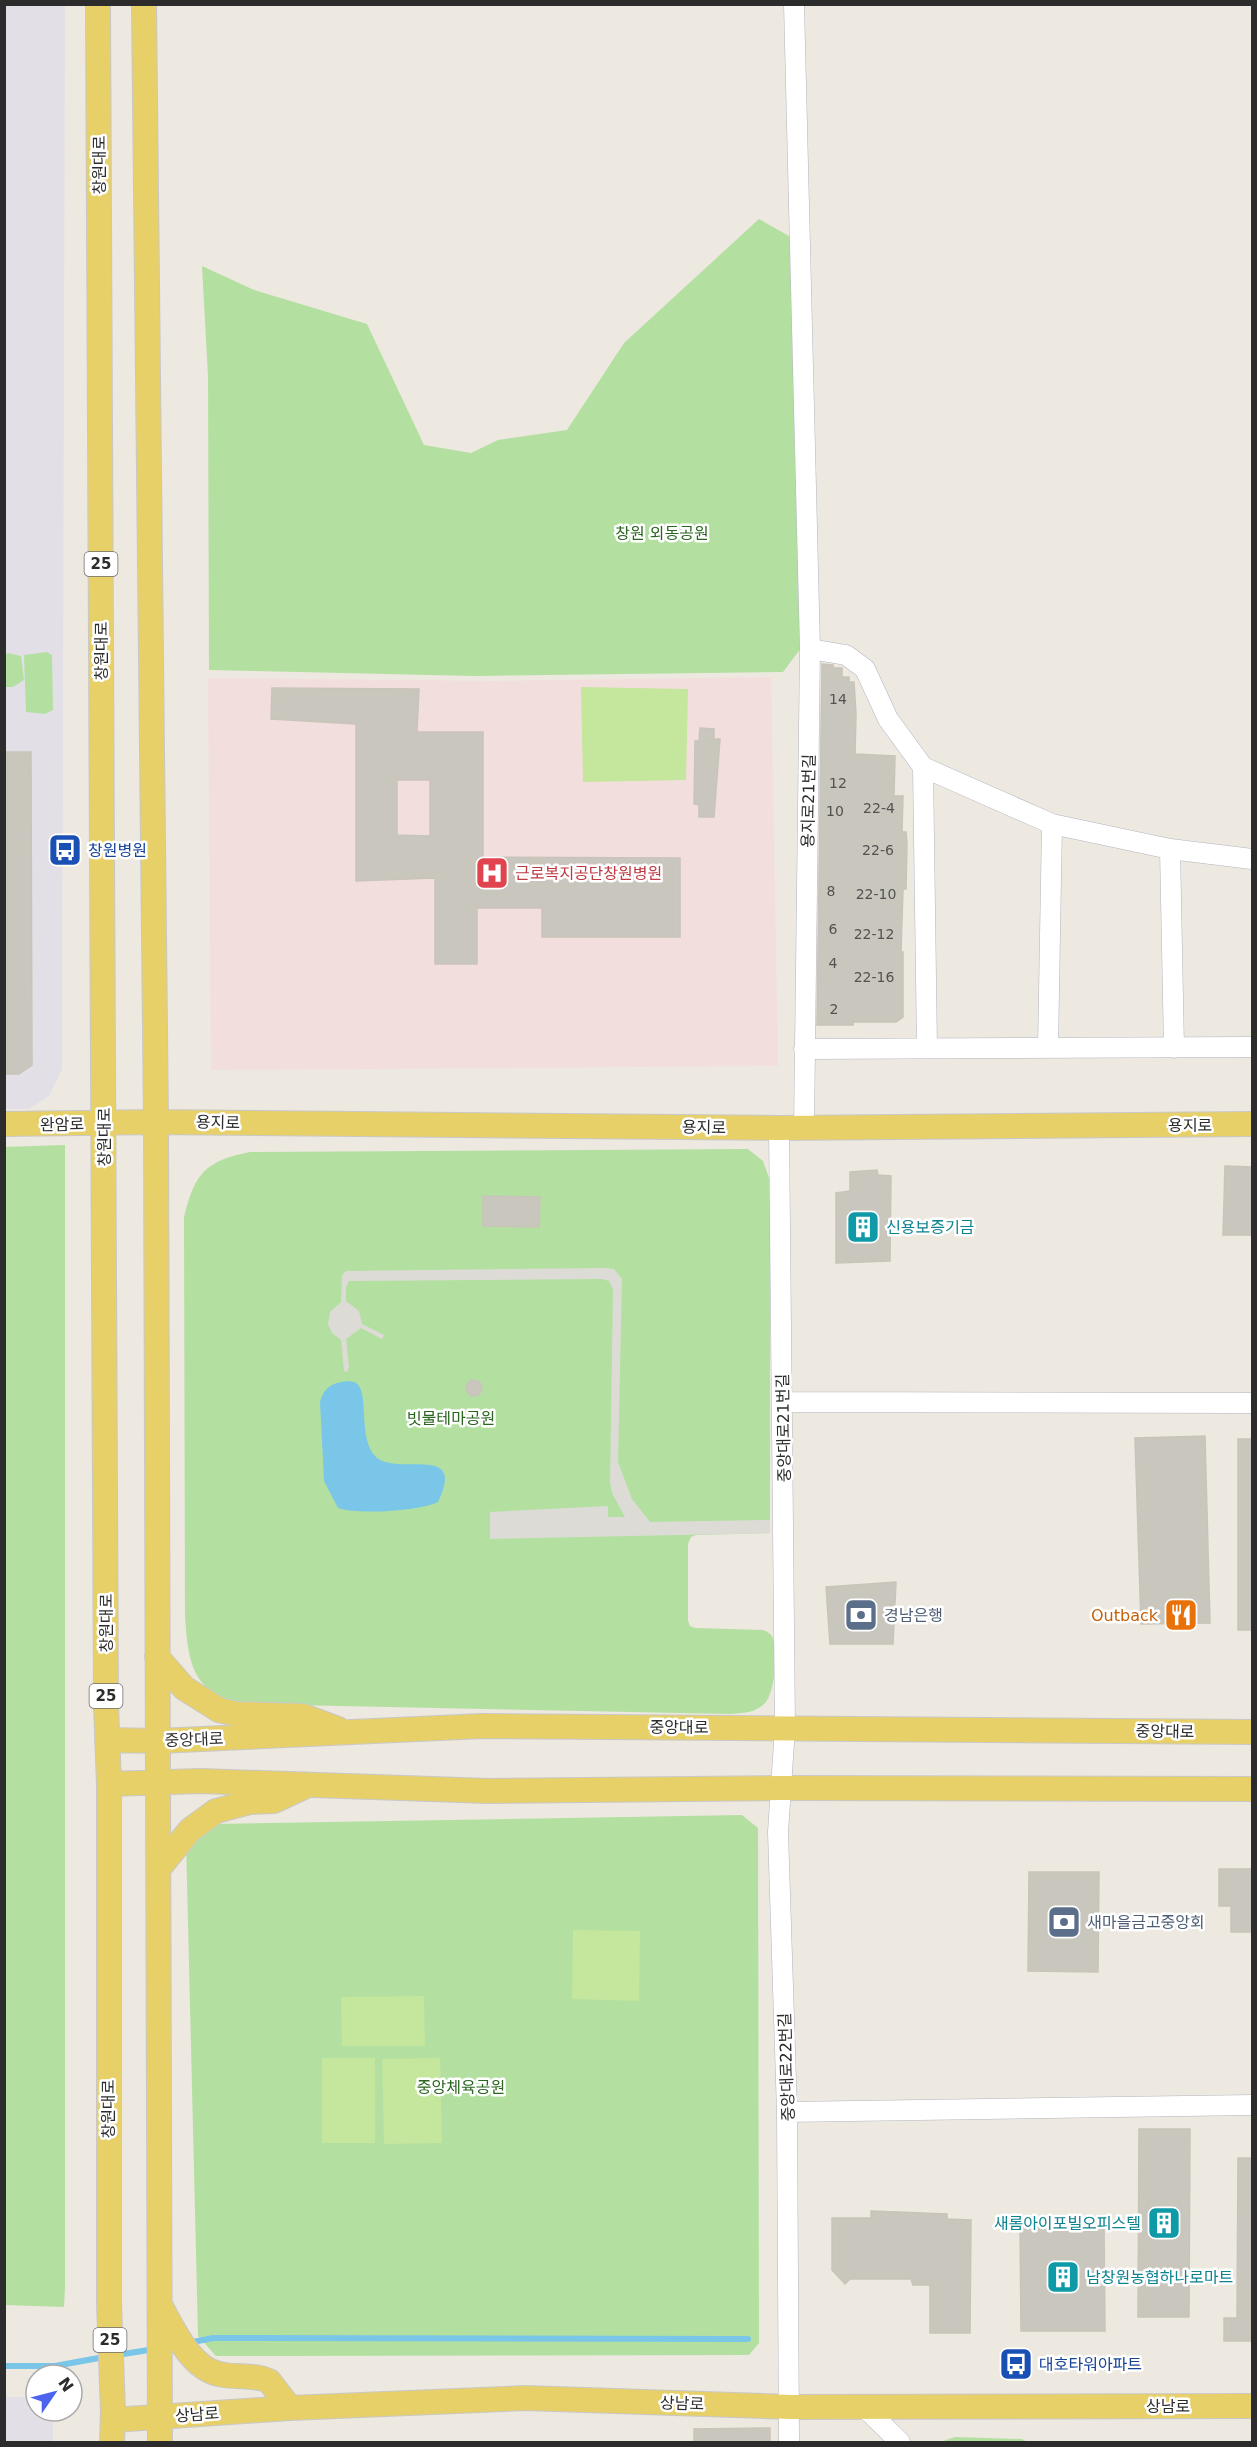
<svg xmlns="http://www.w3.org/2000/svg" width="1257" height="2447" viewBox="0 0 1257 2447" font-family="'DejaVu Sans','Noto Sans KR',sans-serif">
	<style>
		.industrial { fill: #e2e0e6 }
		.medical { fill: #f3dede }
		.green { fill: #b3e0a0 }
		.pitch { fill: #c4e69d }
		.plaza { fill: #dddbd6 }
		.water { fill: #7ac6e8 }
		.lines { fill: none; stroke-linecap: round; stroke-linejoin: round }
		.stream { stroke: #7ac6e8; stroke-width: 6 }
		.building { fill: #c9c6be; stroke: #c9c4b9; stroke-width: 1.5; fill-rule: evenodd }
		.minor-casing { stroke: #b3b5bf; stroke-width: 21 }
		.major-casing { stroke: #c8c8c8; stroke-width: 26 }
		.minor { stroke: #fff; stroke-width: 20 }
		.major { stroke: #e8d069; stroke-width: 24 }
		.labels { text-anchor: middle; stroke-width: 5; stroke-linejoin: round; paint-order: stroke }
		.number-label { font-size: 14px; fill: #535250 }
		.shield { fill: #fff; stroke: #6b6b6b; stroke-width: 1.5 }
		.shield-label { font-size: 15px; font-weight: bold; fill: #2c2c2c }
		.street-label { font-size: 16px; fill: #2c2c2c; stroke: #fff }
		.park-label { font-size: 16px; fill: #2b6620; stroke: #fff }
		.transit-label { font-size: 16px; fill: #164399; stroke: #fff; text-anchor: start }
		.health-label { font-size: 16px; fill: #be3a42; stroke: #fff; text-anchor: start }
		.culture-label { font-size: 16px; fill: #0d838f; stroke: #fff; text-anchor: start }
		.service-label { font-size: 16px; fill: #4e5e75; stroke: #fff; text-anchor: start }
		.food-label { font-size: 16px; fill: #c56008; stroke: #fff; text-anchor: end }
	</style>
	<rect width="100%" height="100%" fill="#ede8e0"/>
	<path class="industrial" d="M5,5H65L62,1069L49,1096L29,1109H5Z
		M4,2397H36V2411H53V2442H5Z"/>
	<path class="medical" d="M771,677L778,1066L211,1070L208,678L490,681Z"/>
	<path class="green" d="M759,219L796,240L804,644L783,672L474,676L209,670L208,376L202,266L254,290L367,324L424,445L471,453L498,440L567,430L624,343Z
		M47,652L52,655L53,710L45,714L26,712L24,655Z
		M8,653L21,656L24,680L13,687H5V655Z
		M65,1145V2288L64,2307L5,2305L4,1147Z
		M748,1149L763,1161L770,1181V1533L696,1535L691,1537L688,1544V1621L690,1626L695,1628L763,1630C768,1632 772,1634 773,1639C778,1653 775,1692 765,1703C755,1713 744,1713 730,1714L244,1704C192,1694 188,1662 185,1616L184,1217C195,1173 205,1161 250,1152Z
		M742,1815L758,1828L759,2343L749,2355L216,2356L198,2336L186,1840L214,1824Z
		M955,2437L1022,2439L1027,2442H940Z"/>
	<path class="pitch" d="M581,687L688,689L686,780L583,782Z
		M573,1930L640,1931L639,2001L572,1999Z
		M424,1996L425,2046H342L341,1997Z
		M322,2058H375V2143H322Z
		M440,2058L442,2143L384,2144L382,2059Z"/>
	<path class="plaza" d="M605,1268L614,1269L622,1279L618,1462L632,1499L650,1522L770,1520V1533L490,1539V1512L608,1506V1517H625L612,1493L610,1483L613,1289L609,1281L602,1279L349,1281L346,1287V1301L359,1311L362,1324L384,1335L382,1339L361,1328L346,1339L349,1367L347,1372L344,1371L341,1340L332,1333L328,1324L330,1312L341,1302L342,1275L346,1271Z"/>
	<path class="water" d="M347,1381C350,1382 354,1381 356,1383C370,1391 357,1439 376,1457C398,1477 467,1442 438,1502C421,1511 356,1515 338,1508L324,1481L320,1402C324,1387 332,1383 347,1381Z"/>
	<g class="lines">
		<path class="stream" d="M188,2343L213,2338L748,2339
			M117,2355L155,2349
			M4,2366H55L104,2357"/>
	</g>
	<path class="building" d="M822,664L833,665V668H842V677H849V682H854L856,714L855,754L895,756L894,796H903L902,832H906L907,843L906,889H903L901,952H903V1017L896,1022H853V1025H817Z
		M272,688L419,689L417,732H483V857L680,858V937H542V908H477V964H435V878L356,881V724L271,719ZM397,780H430V836L397,835Z
		M700,728L714,729V739H720L714,817H699V805L694,804L695,741H699Z
		M4,752H31L32,1065L19,1074H4Z
		M1225,1166L1252,1167V1235H1223Z
		M877,1170L878,1175L891,1176L890,1261L836,1263V1193L850,1191V1172Z
		M483,1196L540,1197L539,1227L483,1226Z
		M466 1388a8 8 0 1 1 16 0a8 8 0 1 1-16 0Z
		M1205,1436L1210,1623L1141,1624L1135,1438Z
		M1238,1439H1252V1630H1238Z
		M896,1582L893,1644H830L826,1587Z
		M1219,1869H1252V1932H1231V1906H1219Z
		M1029,1872H1099L1098,1972L1028,1971Z
		M1139,2129H1190L1189,2317H1138Z
		M1238,2158H1252L1251,2341H1224V2318H1237Z
		M871,2211L947,2214V2219L971,2220L970,2333H930V2285H913L911,2279H850L845,2284L832,2270V2218H871Z
		M1104,2223L1105,2331H1021L1020,2224Z
		M770,2428V2442H694V2429Z"/>
	<g class="lines">
		<g class="minor-casing">
			<path id="minor" d="M794,4L810,649
				M923,767L927,1048
				M1170,849L1174,1048
				M1048,1048L1052,824
				M804,1049L1252,1047
				M779,1128L785,1728L778,1832L787,2112L789,2442
				M804,1128L810,649L846,655L865,669L888,719L923,767L1052,824L1170,849L1252,859
				M782,1402L1252,1403
				M787,2112L1252,2105
				M863,2406L900,2442"/>
		</g>
		<g class="major-casing">
			<path id="major" d="M98,4L106,1705L109,1784V2303L113,2412L112,2442
				M144,4L156,1122L160,2442
				M4,1124L156,1122L779,1128L1252,1124
				M157,1657L184,1688L219,1710L237,1714L303,1716L338,1729
				M107,1740L159,1741L483,1726L1252,1732
				M109,1784L200,1781L489,1791L780,1788L1252,1789
				M159,1868L190,1830L216,1811L250,1802L274,1801L304,1787
				M160,2305C173,2328 190,2368 219,2374C235,2378 254,2374 269,2381L290,2408
				M113,2420L290,2408L525,2398L791,2407L1252,2406"/>
		</g>
		<use href="#minor" class="minor"/>
		<use href="#major" class="major"/>
	</g>
	<defs>
		<g id="bus-square" transform="scale(1.725)"><rect x="-9" y="-9" width="18" height="18" rx="4" fill="#1a4fb4" stroke="#fff"/><path d="M-5-6H5V4H4V6H2V4H-2V6H-4V4H-5ZM-3.5-4V0h7V-4ZM-3.5 1.2v1.5H-2V1.2ZM2 1.2v1.5H3.5V1.2Z" fill="#fff"/></g>
		<g id="hospital-square" transform="scale(1.725)"><rect x="-9" y="-9" width="18" height="18" rx="4" fill="#e0444e" stroke="#fff"/><path d="M-5-5h3v3.5h4V-5h3V5h-3V1.5h-4V5h-3Z" fill="#fff"/></g>
		<g id="building-square" transform="scale(1.725)"><rect x="-9" y="-9" width="18" height="18" rx="4" fill="#0f9aa8" stroke="#fff"/><path d="M-4-6H4V6H1V3H-1V6H-4ZM-2.5-4.3h1.7v1.8h-1.7ZM.8-4.3h1.7v1.8H.8ZM-2.5-1h1.7V.8h-1.7ZM.8-1h1.7V.8H.8Z" fill="#fff"/></g>
		<g id="bank-square" transform="scale(1.725)"><rect x="-9" y="-9" width="18" height="18" rx="4" fill="#5c6f8a" stroke="#fff"/><path d="M-6-4H6V4H-6ZM0-2.3a2.3 2.3 0 1 0 0 4.6a2.3 2.3 0 1 0 0-4.6Z" fill="#fff"/></g>
		<g id="restaurant-square" transform="scale(1.725)"><rect x="-9" y="-9" width="18" height="18" rx="4" fill="#e8710a" stroke="#fff"/><path d="M-5-6h1v4h1v-4h1v4h1v-4h1v5L-1.5 .5V6h-2V.5L-5-1ZM5-6V6H3V1.5H1.5Q1.5-4 5-6Z" fill="#fff"/></g>
	</defs>
	<g fill-rule="evenodd">
		<use href="#bus-square" x="65" y="850"/>
		<use href="#hospital-square" x="492" y="873"/>
		<use href="#building-square" x="863" y="1227"/>
		<use href="#bank-square" x="861" y="1615"/>
		<use href="#restaurant-square" x="1181" y="1615"/>
		<use href="#bank-square" x="1064" y="1922"/>
		<use href="#building-square" x="1164" y="2223"/>
		<use href="#building-square" x="1063" y="2277"/>
		<use href="#bus-square" x="1016" y="2364"/>
	</g>
	<g class="labels">
		<g class="number-label">
			<text x="838" y="704">14</text>
			<text x="838" y="788">12</text>
			<text x="879" y="813">22-4</text>
			<text x="835" y="816">10</text>
			<text x="878" y="855">22-6</text>
			<text x="831" y="896">8</text>
			<text x="876" y="899">22-10</text>
			<text x="833" y="934">6</text>
			<text x="874" y="939">22-12</text>
			<text x="833" y="968">4</text>
			<text x="874" y="982">22-16</text>
			<text x="834" y="1014">2</text>
		</g>
		<g class="shield">
			<rect x="84.5" y="552" width="33" height="24" rx="4.5"/>
			<rect x="89.5" y="1684" width="33" height="24" rx="4.5"/>
			<rect x="93.5" y="2328" width="33" height="24" rx="4.5"/>
		</g>
		<g class="shield-label">
			<text x="101" y="569">25</text>
			<text x="106" y="1701">25</text>
			<text x="110" y="2345">25</text>
		</g>
		<g class="street-label">
			<text transform="translate(99 165) rotate(-90)" y="6">창원대로</text>
			<text transform="translate(101 651) rotate(-90)" y="6">창원대로</text>
			<text transform="translate(808 801) rotate(-89)" y="6">용지로21번길</text>
			<text transform="translate(218 1122) rotate(1)" y="6">용지로</text>
			<text transform="translate(62 1124) rotate(-1)" y="6">완암로</text>
			<text x="1190" y="1131">용지로</text>
			<text transform="translate(704 1127) rotate(1)" y="6">용지로</text>
			<text transform="translate(104 1137) rotate(-90)" y="6">창원대로</text>
			<text transform="translate(783 1428) rotate(-91)" y="6">중앙대로21번길</text>
			<text transform="translate(106 1623) rotate(-90)" y="6">창원대로</text>
			<text x="679" y="1733">중앙대로</text>
			<text transform="translate(1165 1731) rotate(1)" y="6">중앙대로</text>
			<text transform="translate(194 1739) rotate(-2)" y="6">중앙대로</text>
			<text transform="translate(786 2067) rotate(-92)" y="6">중앙대로22번길</text>
			<text transform="translate(108 2109) rotate(-90)" y="6">창원대로</text>
			<text transform="translate(682 2403) rotate(2)" y="6">상남로</text>
			<text x="1168" y="2412">상남로</text>
			<text transform="translate(197 2414) rotate(-4)" y="6">상남로</text>
		</g>
		<g class="park-label">
			<text x="662" y="539">창원 외동공원</text>
			<text x="451" y="1424">빗물테마공원</text>
			<text x="461" y="2093">중앙체육공원</text>
		</g>
		<g class="transit-label">
			<text x="88" y="856">창원병원</text>
			<text x="1039" y="2370">대호타워아파트</text>
		</g>
		<g class="health-label">
			<text x="515" y="879">근로복지공단창원병원</text>
		</g>
		<g class="culture-label">
			<text x="886" y="1233">신용보증기금</text>
			<text x="1141" y="2229" text-anchor="end">새롬아이포빌오피스텔</text>
			<text x="1086" y="2283">남창원농협하나로마트</text>
		</g>
		<g class="service-label">
			<text x="884" y="1621">경남은행</text>
			<text x="1087" y="1928">새마을금고중앙회</text>
		</g>
		<g class="food-label">
			<text x="1158" y="1621">Outback</text>
		</g>
	</g>
	<rect width="1257" height="2447" fill="none" stroke="#2c2c2c" stroke-width="12"/>
	<g transform="translate(54 2393) rotate(55)"><circle r="28" fill="#ffffff" stroke="#ababab" stroke-width="1.5"/>
	<path d="M0-4.5L10 22L0 15L-10 22Z" fill="#4b63ef"/>
	<text y="-9" font-size="16" font-weight="bold" text-anchor="middle" fill="#2c2c2c">N</text>
	</g>
</svg>
